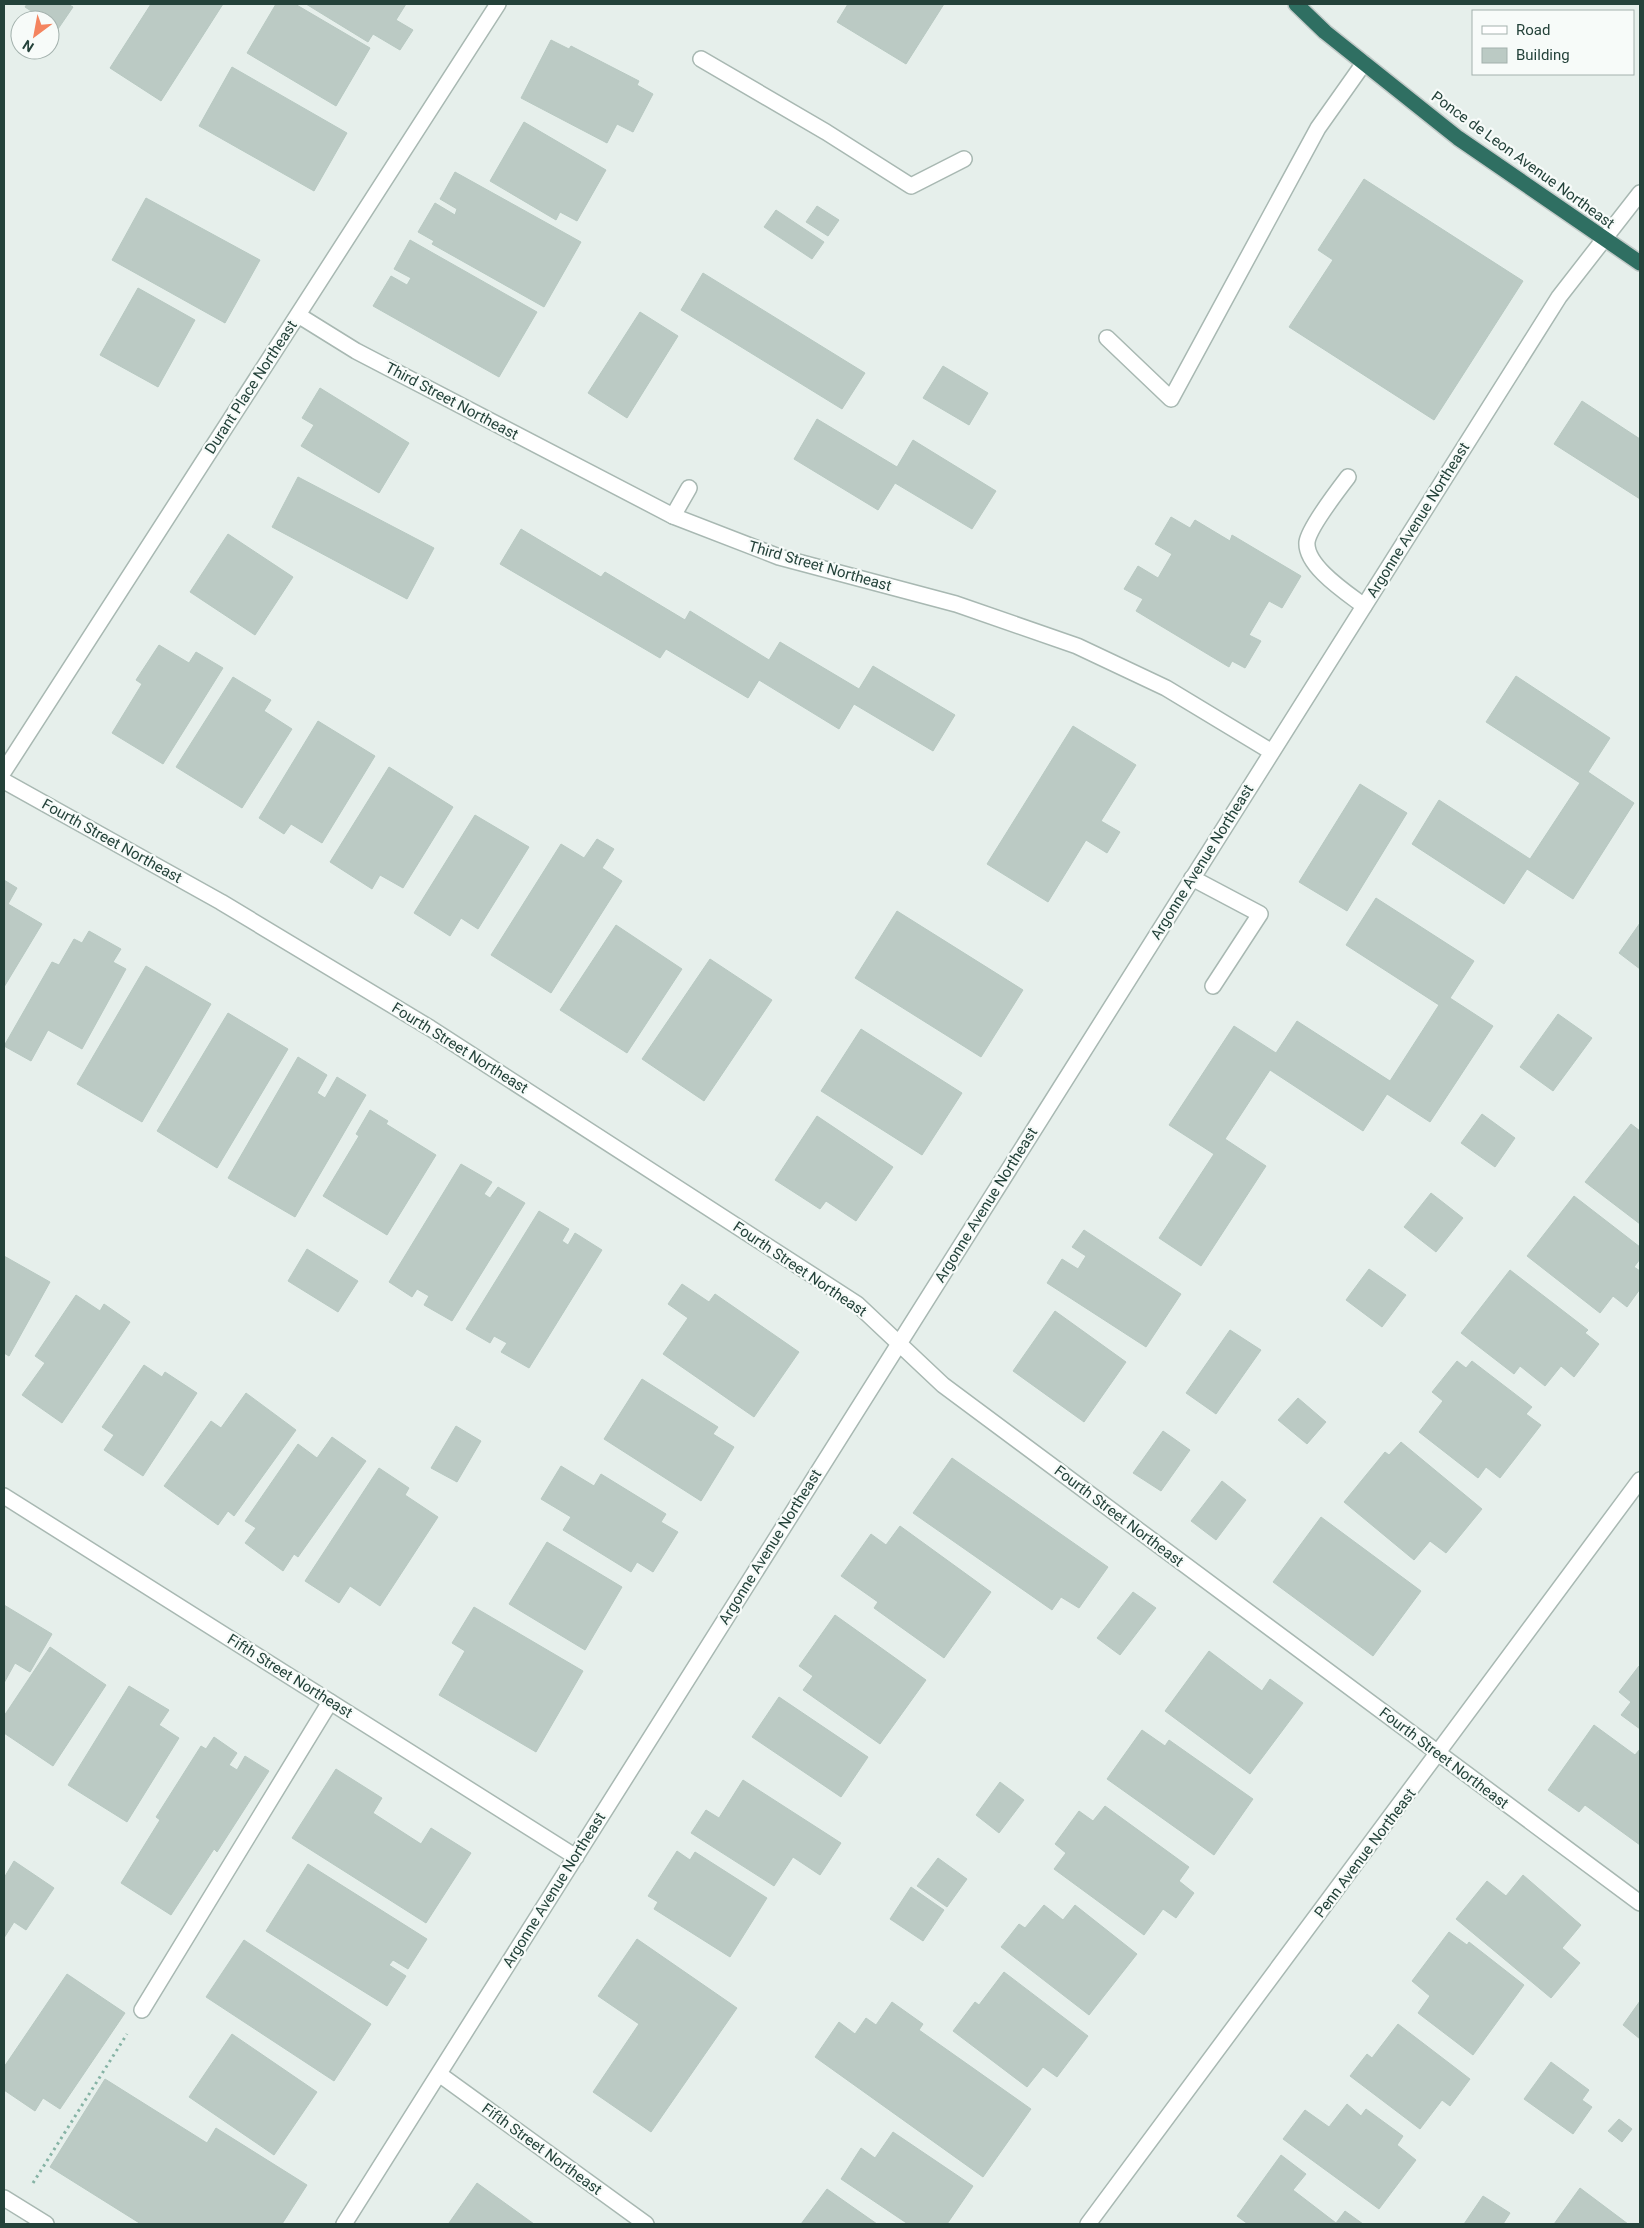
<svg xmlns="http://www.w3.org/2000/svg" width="1644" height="2228" viewBox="0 0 1644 2228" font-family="Roboto,sans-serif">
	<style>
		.building { fill: #bbcac4; stroke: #b8c9c2 }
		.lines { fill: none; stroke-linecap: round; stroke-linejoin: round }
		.lane-casing { stroke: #a8b8b2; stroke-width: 18 }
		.street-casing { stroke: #a8b8b2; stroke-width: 18 }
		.highway-casing { stroke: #c2cac8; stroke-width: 18 }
		.path { stroke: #86b3a5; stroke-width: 3; stroke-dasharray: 2.5 4; stroke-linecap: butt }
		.lane { stroke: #fff; stroke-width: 15 }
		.street { stroke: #fff; stroke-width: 15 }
		.highway { stroke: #2f6f62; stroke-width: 15 }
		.labels { text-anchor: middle; stroke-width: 4.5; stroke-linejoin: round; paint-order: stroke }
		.street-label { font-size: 15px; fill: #24423a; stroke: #f7fbf9 }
	</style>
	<rect width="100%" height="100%" fill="#e6efeb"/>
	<path class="building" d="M27,4H68L73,7L58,29L50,23V20H45L25,7Z
		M151,4H223L161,101L110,68Z
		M276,4H295L370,48L336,106L247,53Z
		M306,4H406L396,20L413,30L400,50L373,34L368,42Z
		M848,4H944L906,64L837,22Z
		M551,40L569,49L571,46L639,81L637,85L653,94L633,132L617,124L607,143L521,98Z
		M232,67L347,133L314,191L199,126Z
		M524,122L606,170L577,221L560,212L556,220L490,181Z
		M455,172L581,242L544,307L432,244L434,241L418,232L435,203L455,215L457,209L440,199Z
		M1364,179L1523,281L1434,420L1289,327L1333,260L1318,250Z
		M146,198L260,260L225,323L112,260Z
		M817,206L839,220L828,236L806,222Z
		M776,210L824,242L812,259L764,227Z
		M410,240L537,312L499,377L373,306L391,276L407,285L411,278L394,269Z
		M703,273L865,373L842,409L681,310Z
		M138,288L195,320L158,387L100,355Z
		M640,312L678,336L627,418L588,393Z
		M943,366L988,393L969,425L923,398Z
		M320,388L409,443L379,493L301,446L314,425L302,418Z
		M1582,401L1640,439V499L1554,444Z
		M817,419L897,467L913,440L996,491L972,529L895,483L878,510L794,459Z
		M298,477L434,548L407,599L272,527Z
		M1171,517L1190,528L1195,520L1230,541L1232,535L1301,576L1282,608L1269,601L1249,635L1261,641L1245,668L1232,661L1229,667L1136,611L1143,599L1124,589L1138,566L1158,578L1172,554L1155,544Z
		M521,529L601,577L605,572L685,620L690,611L769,660L780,642L859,689L873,666L955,715L933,751L854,704L839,729L759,680L748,698L666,649L660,658L500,564Z
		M228,534L293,577L255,635L190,592Z
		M159,645L189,663L196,652L223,668L163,764L112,733L142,684L136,680Z
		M1516,676L1610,738L1588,772L1634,803L1573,899L1527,869L1504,904L1412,844L1439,800L1530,859L1580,783L1486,722Z
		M233,677L271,700L264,711L292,729L242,808L176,767Z
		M318,721L375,756L322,843L291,824L284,834L259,818Z
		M1073,726L1136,765L1101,821L1120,832L1107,853L1086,840L1048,902L987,864Z
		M389,767L453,807L403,888L380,875L372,889L330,862Z
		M1360,784L1407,813L1347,911L1299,882Z
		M475,815L529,847L478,929L461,918L450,936L414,913Z
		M597,839L614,849L602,868L622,881L551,993L491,955L561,844L584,858Z
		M4,880L17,888L8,904L42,924L4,987Z
		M1376,898L1474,961L1450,998L1493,1026L1430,1122L1387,1094L1363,1131L1270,1070L1225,1139L1266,1166L1201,1266L1159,1238L1214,1154L1169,1125L1234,1026L1276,1053L1297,1021L1390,1081L1439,1005L1346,945Z
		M897,911L1023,990L981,1057L855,978Z
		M1640,923V969L1619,953Z
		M616,925L682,969L627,1053L560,1010Z
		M89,931L121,949L113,962L126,969L82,1049L48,1030L31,1061L4,1046L52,962L59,965L74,939L82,943Z
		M710,959L772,1000L704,1101L642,1059Z
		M146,966L211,1004L142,1122L77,1084Z
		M228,1013L288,1049L217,1168L157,1131Z
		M1558,1014L1592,1038L1553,1091L1520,1067Z
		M861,1029L962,1093L922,1155L821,1091Z
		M298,1057L327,1075L317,1093L325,1098L337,1077L366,1095L295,1217L228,1178Z
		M370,1110L388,1121L386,1124L436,1155L387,1235L323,1196L359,1136L356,1134Z
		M1482,1114L1515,1138L1495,1167L1461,1143Z
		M817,1116L893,1167L856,1221L826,1201L820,1209L775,1180Z
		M1631,1124L1640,1131V1224L1585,1182Z
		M461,1164L492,1182L484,1194L490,1198L498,1187L525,1203L452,1321L424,1305L429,1296L417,1289L412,1297L389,1282Z
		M1431,1193L1463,1218L1436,1252L1404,1227Z
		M1574,1196L1640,1247V1259L1634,1267L1640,1271V1289L1627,1307L1613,1296L1600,1313L1527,1256Z
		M539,1211L569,1229L562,1241L568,1245L575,1233L602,1250L529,1368L501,1352L507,1343L494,1336L490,1343L466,1329Z
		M1084,1230L1181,1294L1146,1347L1047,1283L1062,1259L1078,1269L1086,1256L1072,1247Z
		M307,1249L358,1281L338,1312L288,1281Z
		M4,1256L50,1282L9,1356L4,1353Z
		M1369,1269L1406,1295L1382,1327L1346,1300Z
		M1510,1270L1588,1330L1585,1333L1599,1344L1574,1377L1561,1366L1545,1386L1520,1366L1514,1374L1461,1333Z
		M682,1284L709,1302L715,1294L799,1352L754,1417L663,1354L688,1318L668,1304Z
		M76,1295L100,1311L104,1304L130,1322L62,1423L22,1395L45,1363L35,1356Z
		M1055,1311L1126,1362L1084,1422L1013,1371Z
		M1230,1330L1261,1350L1216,1414L1186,1393Z
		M1457,1361L1466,1368L1472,1361L1532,1407L1526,1414L1541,1425L1500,1478L1486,1467L1478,1478L1419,1432L1443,1401L1432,1392Z
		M144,1365L162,1377L165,1372L197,1393L143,1476L104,1450L114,1435L102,1427Z
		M642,1379L718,1427L713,1434L734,1447L701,1501L604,1439Z
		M246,1393L296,1430L234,1516L228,1511L218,1525L164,1486L211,1421L221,1428Z
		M1298,1398L1326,1422L1307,1444L1278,1420Z
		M456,1426L481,1441L457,1482L431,1468Z
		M1163,1431L1190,1450L1161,1491L1133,1473Z
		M332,1437L366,1461L298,1557L294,1554L283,1571L245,1543L256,1528L245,1521L298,1444L317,1458Z
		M1401,1442L1482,1509L1446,1553L1430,1541L1414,1560L1344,1502L1385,1452L1389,1455Z
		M952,1458L1108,1567L1079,1608L1061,1597L1052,1610L913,1513Z
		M561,1466L594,1486L601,1474L666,1514L661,1522L678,1532L653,1572L637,1562L631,1572L563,1530L571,1517L541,1499Z
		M379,1468L409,1488L405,1495L438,1517L380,1606L350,1586L339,1603L305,1581Z
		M1222,1481L1246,1500L1216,1540L1191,1521Z
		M1321,1517L1421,1591L1373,1656L1273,1582Z
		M900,1526L991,1592L944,1658L874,1608L878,1602L841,1576L871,1534L886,1545Z
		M547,1542L622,1587L585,1650L509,1604Z
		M1133,1592L1156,1608L1120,1655L1097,1638Z
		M4,1605L52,1634L30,1672L15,1663L4,1683Z
		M474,1607L583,1671L536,1752L439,1695L465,1651L452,1643Z
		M835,1615L926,1680L880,1744L803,1690L813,1676L799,1666Z
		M50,1647L106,1685L53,1766L4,1733V1716Z
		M1209,1651L1262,1691L1270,1679L1303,1703L1250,1774L1165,1711Z
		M1639,1666L1640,1667V1729L1621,1715L1631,1702L1619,1692Z
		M129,1686L169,1710L159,1725L179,1738L127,1822L68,1785Z
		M779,1697L868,1757L841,1797L752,1737Z
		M1594,1725L1635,1755L1640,1749V1845L1585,1805L1579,1812L1548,1790Z
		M1142,1730L1165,1746L1169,1740L1253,1799L1214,1855L1107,1779Z
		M214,1737L237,1753L229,1765L237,1770L245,1756L269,1771L217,1852L214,1849L171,1915L121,1883L160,1820L156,1817L201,1746L206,1749Z
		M336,1769L382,1798L373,1813L421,1844L431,1828L471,1853L426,1923L292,1838Z
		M743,1780L841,1843L820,1875L793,1857L774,1886L691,1833L706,1810L719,1818Z
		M1000,1782L1024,1800L999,1833L976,1815Z
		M1105,1806L1189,1867L1179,1881L1194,1893L1176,1918L1163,1909L1144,1935L1054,1869L1066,1853L1055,1844L1079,1811L1093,1821Z
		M677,1851L690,1860L695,1852L767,1898L730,1957L654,1909L658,1902L648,1896Z
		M938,1858L967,1879L947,1907L917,1886Z
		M14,1861L54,1888L26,1930L14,1922L4,1938V1878Z
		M308,1864L427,1939L408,1969L393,1960L389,1965L406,1976L387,2006L266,1931Z
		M1523,1875L1581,1925L1562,1948L1580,1963L1551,1998L1456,1919L1487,1881L1506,1896Z
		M911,1887L944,1910L923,1941L890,1919Z
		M1044,1905L1063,1920L1075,1905L1137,1954L1089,2015L1001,1947L1019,1924L1025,1928Z
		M1449,1932L1467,1945L1469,1942L1524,1985L1473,2055L1418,2013L1430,1996L1412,1981Z
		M637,1939L737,2008L651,2132L593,2092L639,2024L598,1996Z
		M244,1940L371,2024L334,2081L206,1997Z
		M1004,1972L1088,2036L1057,2077L1043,2067L1027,2087L953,2031L975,2002L979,2005Z
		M67,1974L125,2013L60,2109L43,2098L35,2111L4,2090V2067Z
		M1640,2001V2039L1623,2025Z
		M892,2002L923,2024L919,2030L1031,2109L983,2177L815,2057L839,2022L855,2034L866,2018L876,2025Z
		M1398,2024L1470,2079L1450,2106L1442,2100L1420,2129L1350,2076L1367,2054L1372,2058Z
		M232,2034L317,2092L274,2155L189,2097Z
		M1551,2062L1589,2090L1582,2100L1592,2107L1573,2134L1524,2099Z
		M105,2079L207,2143L216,2128L307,2185L282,2224H141L50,2167Z
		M1347,2104L1361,2116L1366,2109L1403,2136L1397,2145L1416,2160L1379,2209L1283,2139L1305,2110L1329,2127Z
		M1619,2119L1632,2129L1622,2142L1608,2131Z
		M893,2132L973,2186L947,2224H908L841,2179L861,2148L875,2158Z
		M1281,2155L1306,2174L1293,2190L1336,2223L1345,2211L1363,2224H1248L1237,2216Z
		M477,2183L534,2224L449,2223Z
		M1580,2188L1628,2224H1554Z
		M827,2189L877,2224H801Z
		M1483,2196L1510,2213L1503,2224H1464Z"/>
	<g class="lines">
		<g class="lane-casing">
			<path id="lane" d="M701,59L826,132L911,186L964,159
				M1107,338L1171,399L1318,128L1364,63
				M1348,477C1338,490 1309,528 1307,542C1305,566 1347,593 1364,606
				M673,516L689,488
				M1192,878L1260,914L1213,986
				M142,2010L330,1702"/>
		</g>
		<g class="street-casing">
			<path id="street" d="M298,315L356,351L673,516L779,557L956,604L1077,646L1166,688L1272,752
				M4,771L498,4
				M4,781L221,902L430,1028L857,1304L943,1385L1640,1903
				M4,1496L576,1857
				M439,2074L646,2224
				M4,2198L46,2224
				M344,2224L1559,297L1640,193
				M1088,2224L1640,1480"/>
		</g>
		<g class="highway-casing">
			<path id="highway" d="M1296,4L1325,32L1458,138L1640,263"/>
		</g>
		<path class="path" d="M33,2183L127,2034"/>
		<use href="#lane" class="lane"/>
		<use href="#street" class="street"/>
		<use href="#highway" class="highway"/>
	</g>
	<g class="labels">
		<g class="street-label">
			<text transform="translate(1523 160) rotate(36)" y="5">Ponce de Leon Avenue Northeast</text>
			<text transform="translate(251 387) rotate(-57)" y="5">Durant Place Northeast</text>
			<text transform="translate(452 401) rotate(28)" y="5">Third Street Northeast</text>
			<text transform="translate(1418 520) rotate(-58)" y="5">Argonne Avenue Northeast</text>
			<text transform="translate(820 566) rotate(16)" y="5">Third Street Northeast</text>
			<text transform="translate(112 841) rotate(29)" y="5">Fourth Street Northeast</text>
			<text transform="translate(1202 862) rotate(-58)" y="5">Argonne Avenue Northeast</text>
			<text transform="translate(460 1048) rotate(32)" y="5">Fourth Street Northeast</text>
			<text transform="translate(986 1205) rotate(-58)" y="5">Argonne Avenue Northeast</text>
			<text transform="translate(800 1269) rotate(34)" y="5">Fourth Street Northeast</text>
			<text transform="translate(1119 1516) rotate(37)" y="5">Fourth Street Northeast</text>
			<text transform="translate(770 1547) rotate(-58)" y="5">Argonne Avenue Northeast</text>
			<text transform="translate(290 1676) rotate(32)" y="5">Fifth Street Northeast</text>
			<text transform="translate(1444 1758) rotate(37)" y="5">Fourth Street Northeast</text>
			<text transform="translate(1365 1853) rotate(-53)" y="5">Penn Avenue Northeast</text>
			<text transform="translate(554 1890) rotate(-58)" y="5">Argonne Avenue Northeast</text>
			<text transform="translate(542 2149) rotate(36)" y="5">Fifth Street Northeast</text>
		</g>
	</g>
	<rect width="1644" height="2228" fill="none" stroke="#24423a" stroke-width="10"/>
	<rect x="1472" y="10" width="162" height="65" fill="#f7fbf9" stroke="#a3b1ad"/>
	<rect x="1482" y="26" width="25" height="8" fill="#ffffff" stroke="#a3b1ad"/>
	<text x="1516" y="35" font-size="15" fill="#24423a">Road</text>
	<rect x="1482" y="48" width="25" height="15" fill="#bbcac4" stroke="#a3b1ad"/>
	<text x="1516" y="60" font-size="15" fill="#24423a">Building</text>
	<g transform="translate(35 35) rotate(212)"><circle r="24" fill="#f7fbf9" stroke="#a3b1ad"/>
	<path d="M0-4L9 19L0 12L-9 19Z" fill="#f4845f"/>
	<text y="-8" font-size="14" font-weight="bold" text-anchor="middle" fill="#24423a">N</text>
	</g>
</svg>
